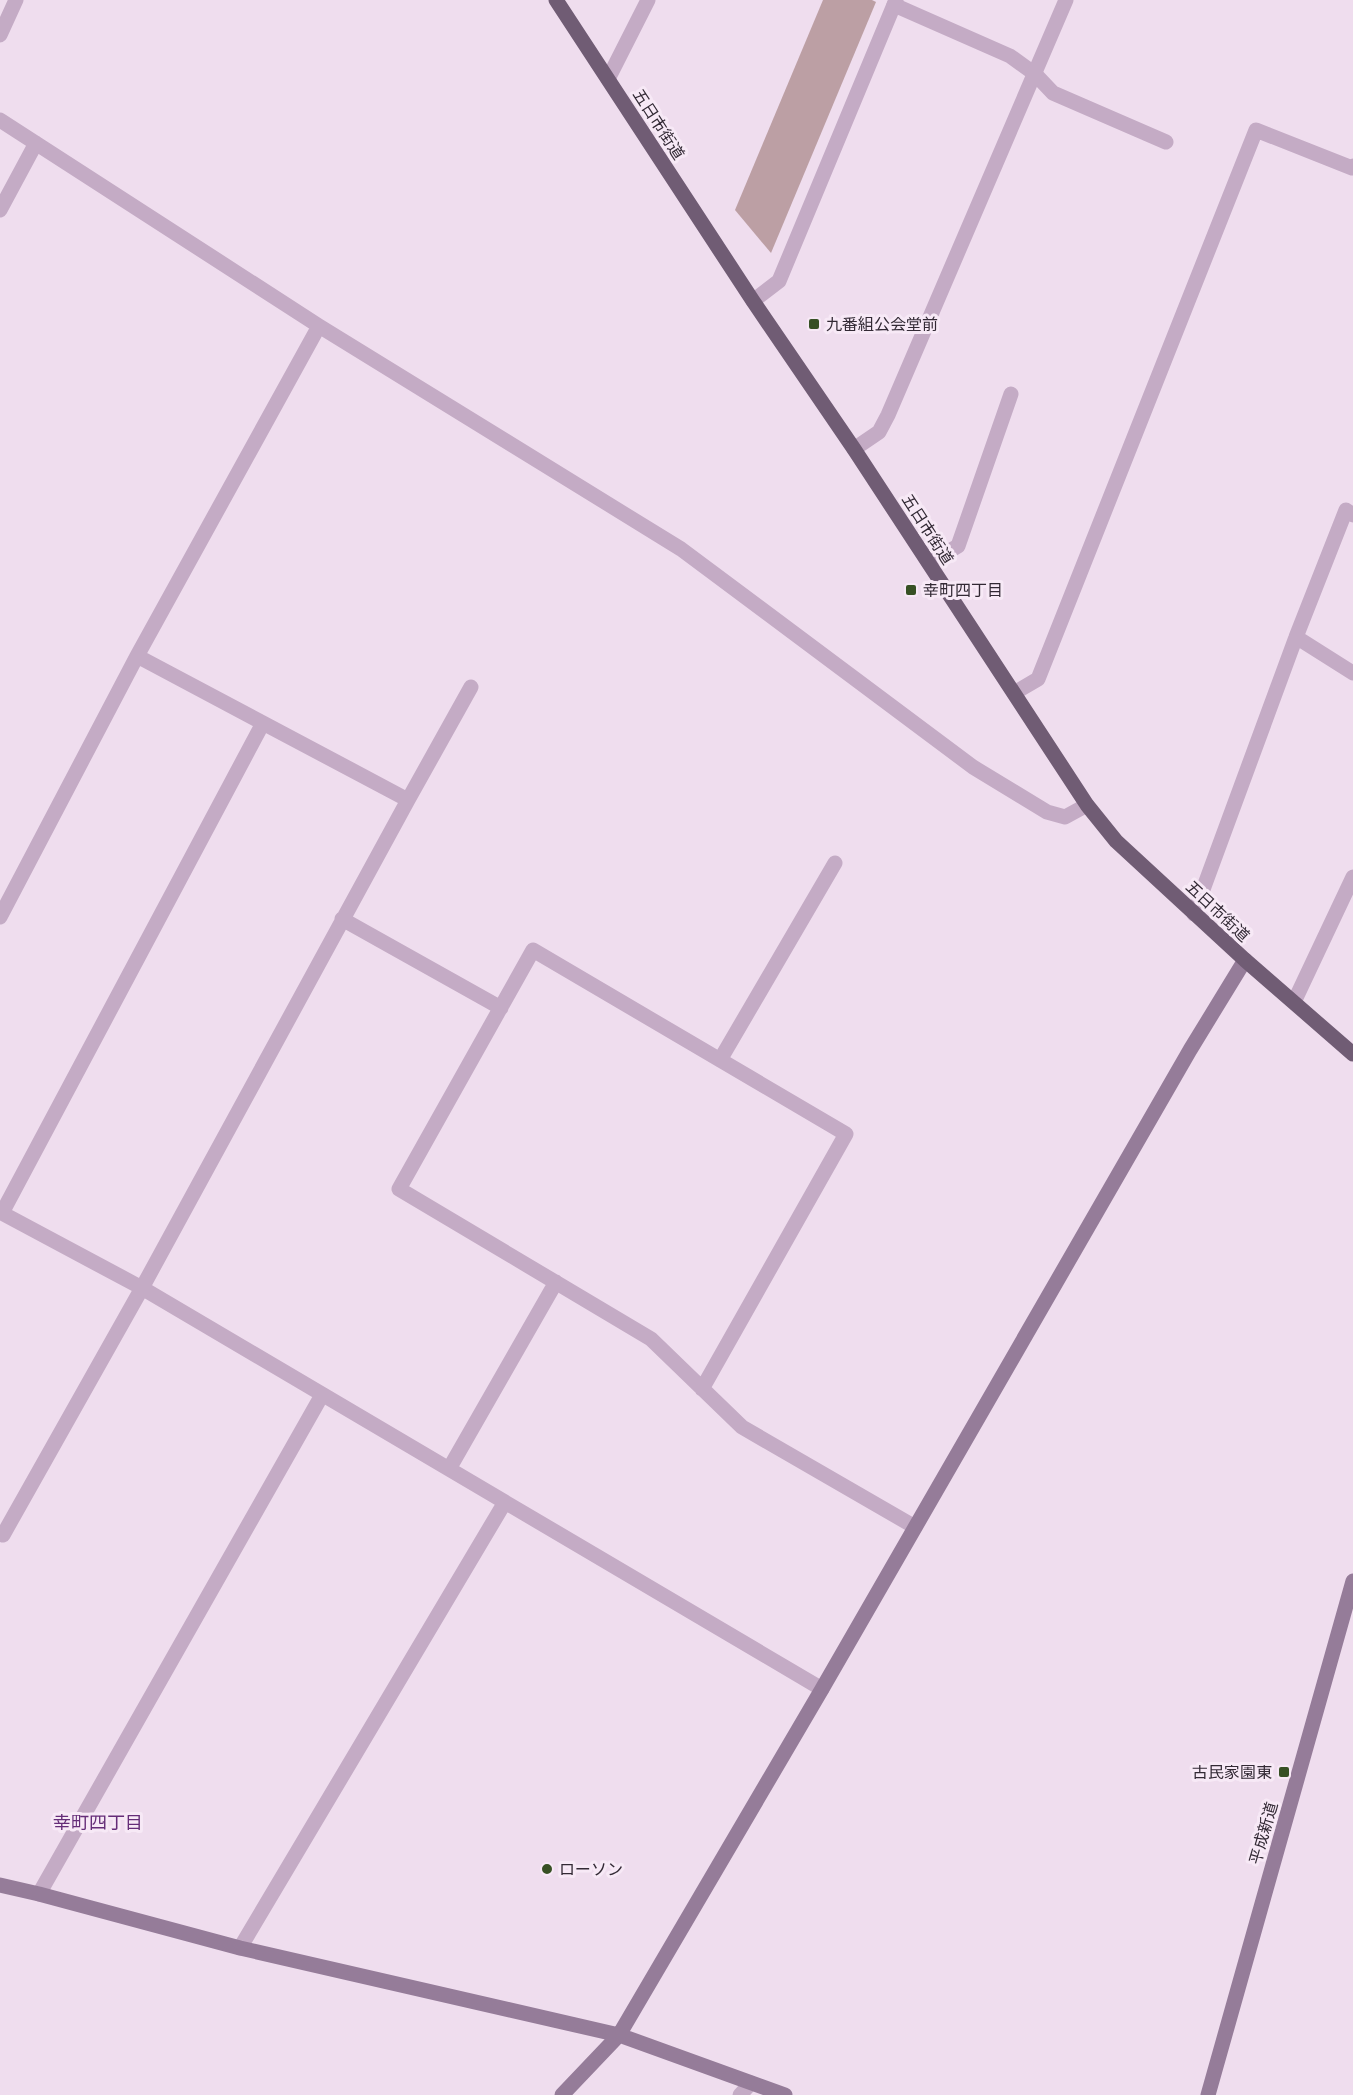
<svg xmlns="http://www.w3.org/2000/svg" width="1353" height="2095" viewBox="0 0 1353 2095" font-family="Mulish,'Noto Sans JP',sans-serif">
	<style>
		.green { fill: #bc9fa4 }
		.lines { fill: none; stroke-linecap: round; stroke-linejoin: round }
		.lane { stroke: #c4abc5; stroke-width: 15 }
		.street { stroke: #c4abc5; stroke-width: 15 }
		.secondary { stroke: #957c99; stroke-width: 15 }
		.primary { stroke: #705c74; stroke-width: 15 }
		.poi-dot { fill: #375024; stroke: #f7e9f6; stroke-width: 2 }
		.labels { text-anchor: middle; stroke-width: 6; stroke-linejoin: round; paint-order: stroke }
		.street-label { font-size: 16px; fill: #322934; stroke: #f7e9f6 }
		.poi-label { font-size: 16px; fill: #322934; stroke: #f7e9f6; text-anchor: start }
		.neighbourhood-label { font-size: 18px; fill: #652d78; stroke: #f7e9f6 }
	</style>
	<rect width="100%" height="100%" fill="#efddee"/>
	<path class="green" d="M823,0H872L876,2L771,253L735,210Z"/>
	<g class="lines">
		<path class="lane" d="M894,5L1010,56L1035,74L1053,93L1166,142
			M0,35L16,0
			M929,563L958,546L1011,394"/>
		<path class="street" d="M608,79L648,0
			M0,120L319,326L681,549L973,767L1047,812L1065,817L1087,805
			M0,210L36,143
			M753,301L779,281L896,0
			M854,449L879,432L888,415L1066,0
			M1296,637L1353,673
			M137,656L408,800
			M1014,693L1038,679L1256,130L1352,168L1353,166
			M1194,914L1296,637L1346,510L1353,515
			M0,917L137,656L319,326
			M342,919L501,1008
			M1294,1002L1353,877
			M720,1060L835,863
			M0,1212L142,1288L822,1689
			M2,1213L263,723
			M702,1389L846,1134L533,950L399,1189L651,1339L742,1427L915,1527
			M449,1469L556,1282
			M3,1535L142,1288L408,800L471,687
			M39,1894L322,1395
			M240,1948L505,1502
			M740,2095L751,2083"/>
		<path class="secondary" d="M0,1885L39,1894L240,1948L619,2035L785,2095
			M562,2095L619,2035L822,1689L1190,1050L1245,960
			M1208,2095L1353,1581"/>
		<path class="primary" d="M556,0L753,301L854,449L1087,805L1116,841L1245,960L1353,1054"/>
	</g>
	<g class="poi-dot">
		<rect x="808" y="318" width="12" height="12" rx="3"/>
		<rect x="905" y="584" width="12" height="12" rx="3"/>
		<rect x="1278" y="1766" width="12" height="12" rx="3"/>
		<circle cx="547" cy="1869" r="6"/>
	</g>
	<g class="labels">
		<g class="street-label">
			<text transform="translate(659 124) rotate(57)" y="6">五日市街道</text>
			<text transform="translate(928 529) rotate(57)" y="6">五日市街道</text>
			<text transform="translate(1218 911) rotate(43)" y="6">五日市街道</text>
			<text transform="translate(1263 1833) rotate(-74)" y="6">平成新道</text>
		</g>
		<g class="poi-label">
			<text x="826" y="330">九番組公会堂前</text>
			<text x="923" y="596">幸町四丁目</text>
			<text x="1272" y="1778" text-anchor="end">古民家園東</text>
			<text x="559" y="1875">ローソン</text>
		</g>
		<g class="neighbourhood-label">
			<text x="98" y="1829">幸町四丁目</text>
		</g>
	</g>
</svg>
